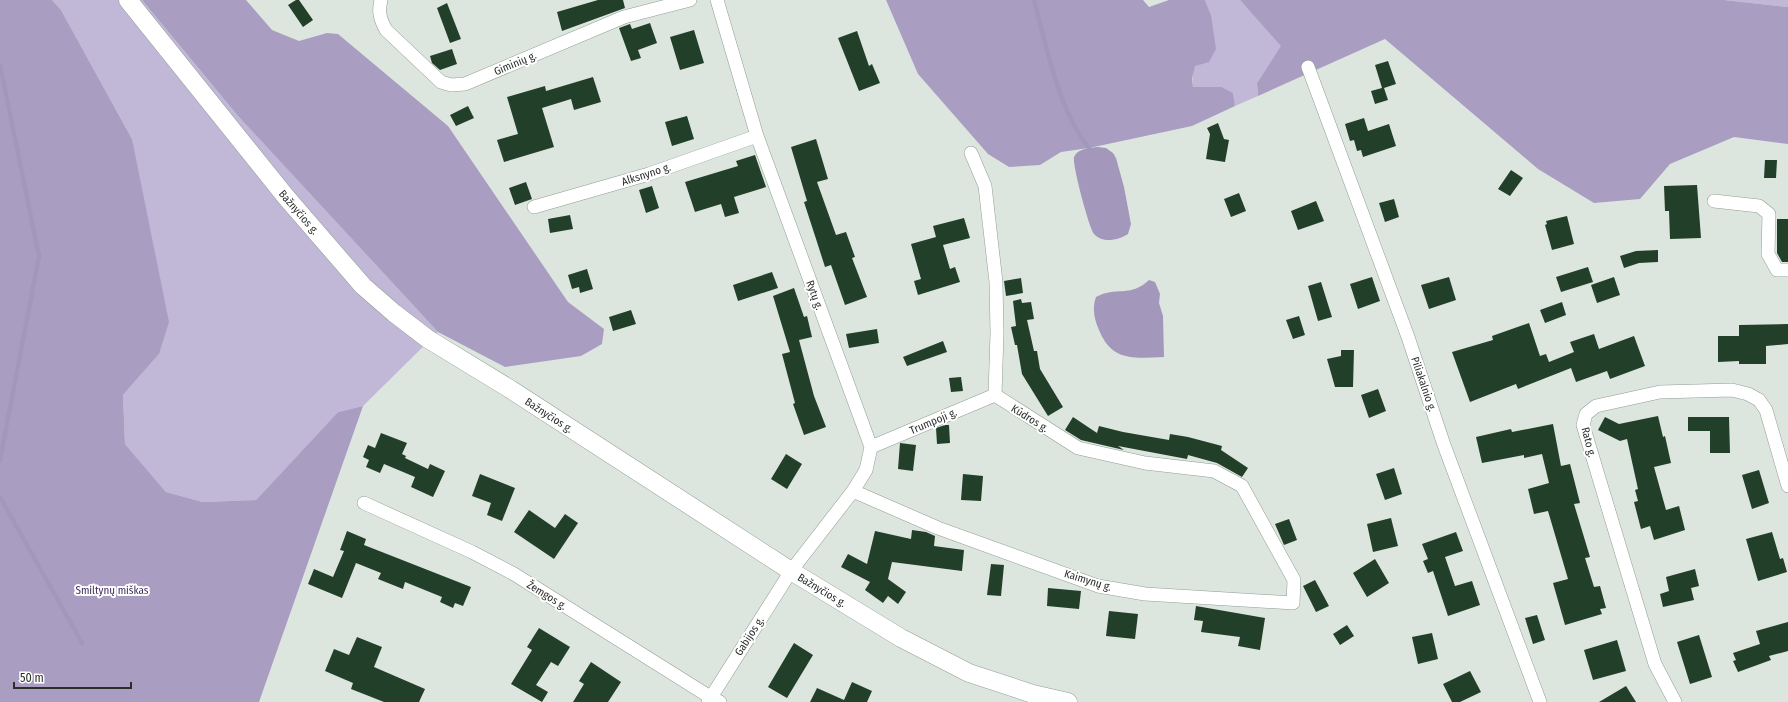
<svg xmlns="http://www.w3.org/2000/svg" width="1788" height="702" viewBox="0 0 1788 702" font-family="'Fira Sans Condensed',sans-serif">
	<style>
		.green { fill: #c0b8d6 }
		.forest { fill: #a99ec2 }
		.water { fill: #a398bc }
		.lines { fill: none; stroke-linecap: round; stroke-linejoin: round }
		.stream { stroke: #a398bc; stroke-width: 4.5 }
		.building { fill: #223f29 }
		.street-casing { stroke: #939c95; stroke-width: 14 }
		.secondary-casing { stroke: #939c95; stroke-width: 19 }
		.street { stroke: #fff; stroke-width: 13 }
		.secondary { stroke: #fff; stroke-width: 18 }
		.labels { text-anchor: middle; stroke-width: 4; stroke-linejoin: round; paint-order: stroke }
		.street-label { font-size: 11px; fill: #2b2f2c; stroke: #fff }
		.park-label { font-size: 11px; fill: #423061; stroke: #fff }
	</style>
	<rect width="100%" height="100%" fill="#dde6de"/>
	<path class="green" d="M52,0H142L238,116L438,332L363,406L338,412L256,500L203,502L166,492L125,444L123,395L159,354L132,139L61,10Z
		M1205,0H1240L1282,46L1257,83L1258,96L1235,106L1233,93L1222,87H1193C1190,66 1205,35 1211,15Z
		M1724,0H1788V7Z"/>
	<path class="forest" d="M0,0H52L61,10L132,139L169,322L159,354L123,395L125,444L166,492L203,502L256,500L338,412L363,406L259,702H0Z
		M142,0H246L272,30L299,41L327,33L338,34L448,126L568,302L604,329L602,344L581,356L505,367L438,332L238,116Z
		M886,0H1143L1149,7L1169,0H1205L1211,15L1216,49L1209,62L1195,66L1192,79L1193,87H1222L1233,93L1235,106L1192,126L1089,148L1061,152L1040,165L1009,167L988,154L918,74Z
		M1240,0H1724L1788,7V144L1734,137L1670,164L1640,199L1594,203L1538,169L1385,39L1258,96L1257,83L1281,46Z"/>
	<path class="water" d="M1098,147L1106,148L1113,153L1116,158L1124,187L1131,224L1128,234C1119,240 1103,244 1094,234C1089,228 1072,164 1074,157C1078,148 1090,148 1098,147Z
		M1149,280L1155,282L1160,294L1159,303L1163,316L1164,357C1134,358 1112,362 1099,330C1094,319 1092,308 1096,297C1116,286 1130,298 1149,280Z"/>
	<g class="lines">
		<path class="stream" d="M1034,0C1047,48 1058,109 1089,148
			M0,65L39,256L0,460
			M0,497L82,643"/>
	</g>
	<path class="building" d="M296,0H299L313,20L303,27L288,5Z
		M598,0H623L625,8L562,31L557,12Z
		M447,3L461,39L450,43L437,8Z
		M650,23L657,43L638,50L641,58L631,61L619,28L630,24L632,29Z
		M694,30L704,63L680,70L670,37Z
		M857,31L869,66L872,64L880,83L859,91L838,38Z
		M452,49L457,64L440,70L432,63L430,56Z
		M1388,61L1396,84L1384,88L1388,100L1375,104L1371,91L1382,88L1375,65Z
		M593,77L601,102L574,110L571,99L542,108L554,147L504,162L497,140L518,134L507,97L545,86L546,91Z
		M468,106L474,118L456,126L450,115Z
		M687,116L694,139L672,146L665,122Z
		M1364,118L1368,131L1389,124L1396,146L1363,157L1361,150L1357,151L1354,140L1350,141L1345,124Z
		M1218,123L1224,139L1229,140L1225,162L1206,159L1210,134L1207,128Z
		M816,139L828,179L817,182L836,235L846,232L855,257L852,258L867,297L845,305L831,265L825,267L817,242L804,202L807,201L791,147Z
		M755,155L766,187L734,197L739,213L725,217L721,204L695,212L685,182L738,166L736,161Z
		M1765,160H1777L1776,178H1764Z
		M1511,170L1523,178L1510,196L1498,189Z
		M526,182L532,199L515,205L509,188Z
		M1697,185L1701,238L1670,239L1669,211H1665L1664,186Z
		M652,186L659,208L646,213L639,190Z
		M1239,193L1246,211L1231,217L1224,199Z
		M1394,199L1399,217L1385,222L1379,203Z
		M1316,201L1324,221L1298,230L1291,211Z
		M570,215L573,229L550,233L548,219Z
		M1567,216L1574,244L1552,250L1545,225L1547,224L1546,221Z
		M964,218L970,238L943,245L950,269L955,267L960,282L918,295L914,281L921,279L911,244L936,237L933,226Z
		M1777,219H1788V262H1782L1777,253Z
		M1658,250V262L1639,263L1624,268L1620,256L1636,251Z
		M1588,267L1593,282L1561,292L1556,277Z
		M587,269L593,289L580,293L579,287L572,289L568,275Z
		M772,272L778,288L738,301L733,285Z
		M1372,277L1380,301L1358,309L1350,284Z
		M1449,277L1456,300L1429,309L1421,285Z
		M1614,277L1620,295L1597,303L1591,285Z
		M1021,278L1023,293L1006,296L1004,281Z
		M1321,282L1332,317L1318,321L1308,286Z
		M794,288L804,317L807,316L812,337L799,340L814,396L826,427L804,435L793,404L795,403L782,354L790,352L773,296Z
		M1021,299L1022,303L1031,302L1034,319L1027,320L1034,351H1037L1040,369L1063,407L1048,416L1022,374L1017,345H1015L1011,327L1016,326L1013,301Z
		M1562,302L1566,315L1545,323L1540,310Z
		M631,310L636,324L613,331L609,317Z
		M1299,316L1305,335L1293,339L1286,320Z
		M1529,323L1540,356L1546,354L1549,362L1574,352L1570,342L1594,334L1599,349L1634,336L1645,366L1610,379L1607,371L1576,382L1571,368L1518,389L1516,384L1470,402L1452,352L1493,340L1492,336Z
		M1788,324V344L1766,346V364H1739V361L1718,362V336H1739V325Z
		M877,329L879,343L849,348L846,334Z
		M943,341L947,352L907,366L903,357Z
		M1341,350H1354L1353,387H1335L1327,359L1341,356Z
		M961,377L963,391L951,392L949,378Z
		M1378,389L1386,411L1369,418L1361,395Z
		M1658,416L1663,437L1665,436L1671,463L1654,467L1666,510L1679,506L1685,530L1654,540L1650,526L1641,529L1634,502L1638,501L1635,490L1638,489L1627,439L1620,441L1598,430L1605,417L1619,424Z
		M1073,417L1097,433L1099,426L1123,432L1169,440L1170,434L1188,437L1222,446L1221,450L1248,468L1242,477L1217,463L1188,455L1187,459L1118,446L1124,450L1081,440L1065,430Z
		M1688,417H1729L1730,453H1710V431H1688Z
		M1553,424L1561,466L1570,464L1580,503L1574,504L1590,557L1585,558L1594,587L1600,586L1606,608L1600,609L1602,614L1565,625L1553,583L1568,579L1548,511L1534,514L1528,489L1549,483L1542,454L1524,458V455L1482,463L1476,437L1511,429L1512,432Z
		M945,425H949L950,443L937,444L936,428Z
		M381,433L407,443L402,454L406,456L405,458L428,469L430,464L445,471L433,497L411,487L415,477L384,464L380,473L366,467L369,460L363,457L368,445L375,448Z
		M900,443L916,445L913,471L898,469Z
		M786,454L802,464L787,489L771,479Z
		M1394,468L1402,494L1385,500L1376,474Z
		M1759,470L1769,503L1752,509L1742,475Z
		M480,474L515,488L502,521L487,515L491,503L472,496Z
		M963,474L983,476L981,501L961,500Z
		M529,510L555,528L565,514L578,523L554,559L514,532Z
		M1391,518L1398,546L1373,552L1367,524Z
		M1289,519L1297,540L1284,545L1275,524Z
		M912,530L926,532L935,536L934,546L964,550L962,571L892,562L888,579L906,592L898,604L888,596L883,603L865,590L870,582L841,567L848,554L867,564L875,531L911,539Z
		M347,531L366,539L364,545L471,587L463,606L455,603L453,608L440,602L442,597L405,582L403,589L378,579L381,573L356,563L342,598L308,584L314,569L333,577L344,551L340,550Z
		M1456,532L1463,551L1445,557L1455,586L1472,581L1480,605L1448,616L1433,571L1428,573L1423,561L1428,559L1422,544Z
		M1772,532L1780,559L1783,558L1787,572L1758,581L1746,539Z
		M1375,559L1389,583L1367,597L1353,573Z
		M991,564L1004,565L1001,596L987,595Z
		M1695,569L1699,586L1691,588L1694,600L1663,607L1660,594L1669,591L1666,577Z
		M1315,580L1329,606L1316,612L1303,586Z
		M1048,588L1081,591L1079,609L1047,606Z
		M1196,606L1265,618L1260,650L1238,646L1240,637L1201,632L1203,621L1194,620Z
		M1109,611L1138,614L1135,639L1106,636Z
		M1537,615L1545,640L1533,644L1525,618Z
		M1788,622V651L1769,656L1771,660L1738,672L1733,661L1736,660L1733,653L1760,644L1756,631Z
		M1347,625L1354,636L1340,645L1333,634Z
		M539,628L570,647L558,666L551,662L536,685L548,692L542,702L511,684L532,650L527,647Z
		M1432,633L1438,659L1418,664L1412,637Z
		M1699,635L1712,677L1690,684L1677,642Z
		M357,637L382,647L374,667L425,689L419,702H384L351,689L353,683L325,671L334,649L349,655Z
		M1617,640L1626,671L1593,680L1584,650Z
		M794,643L813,655L787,698L768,687Z
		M591,662L621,682L608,702H573L584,684L579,681Z
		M1470,671L1481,692L1460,702H1452L1443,684Z
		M852,682L872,691L867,702H810L817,688L844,700Z
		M1626,686L1636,702H1599Z"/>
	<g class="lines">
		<g class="street-casing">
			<path id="street" d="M381,0C378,12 380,19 386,30L441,82L451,85L465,84L624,17L690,0
				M1308,67L1408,337L1444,445L1540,702
				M1714,201L1759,206L1769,214L1768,254L1777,270H1788
				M534,207L649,174L757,136
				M871,447L995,395
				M853,491L938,528L1098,586L1145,594L1293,603L1294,580L1242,486L1214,471L1145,463L1078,448L995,395L997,333L996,282L985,186L971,153
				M364,503L472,552L514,574L710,697L720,702
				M708,702L791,571L853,491L866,470L871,447L757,136L717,0
				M1675,702L1655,664L1583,425L1586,414L1596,406L1660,392L1732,390L1748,394L1759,400L1766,410L1788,486"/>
		</g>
		<g class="secondary-casing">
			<path id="secondary" d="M128,0L286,197L363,286L394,313L428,339L510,389L791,571L901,638L969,673L1033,694L1068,702"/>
		</g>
		<use href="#street" class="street"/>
		<use href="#secondary" class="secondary"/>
	</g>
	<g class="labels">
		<g class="street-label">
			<text transform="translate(515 63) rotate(-23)" y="4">Giminių g.</text>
			<text transform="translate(646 174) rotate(-18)" y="4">Alksnyno g.</text>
			<text transform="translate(299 212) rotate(49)" y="4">Bažnyčios g.</text>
			<text transform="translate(815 295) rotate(70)" y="4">Rytų g.</text>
			<text transform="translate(1424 384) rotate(71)" y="4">Piliakalnio g.</text>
			<text transform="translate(549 415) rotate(33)" y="4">Bažnyčios g.</text>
			<text transform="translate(1030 418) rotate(32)" y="4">Kūdros g.</text>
			<text transform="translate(933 421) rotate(-23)" y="4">Trumpoji g.</text>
			<text transform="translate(1589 442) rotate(76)" y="4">Rato g.</text>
			<text transform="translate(1088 580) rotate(17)" y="4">Kaimynų g.</text>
			<text transform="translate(822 590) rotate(31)" y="4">Bažnyčios g.</text>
			<text transform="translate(547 595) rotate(32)" y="4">Žemgos g.</text>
			<text transform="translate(749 636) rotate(-57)" y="4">Gabijos g.</text>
		</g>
		<g class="park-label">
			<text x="112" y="594">Smiltynų miškas</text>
		</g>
	</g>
	<path d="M14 682v6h117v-6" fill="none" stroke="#2b2f2c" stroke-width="2"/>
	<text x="20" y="682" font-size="12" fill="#2b2f2c" stroke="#ffffff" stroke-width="3" paint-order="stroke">50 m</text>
</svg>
